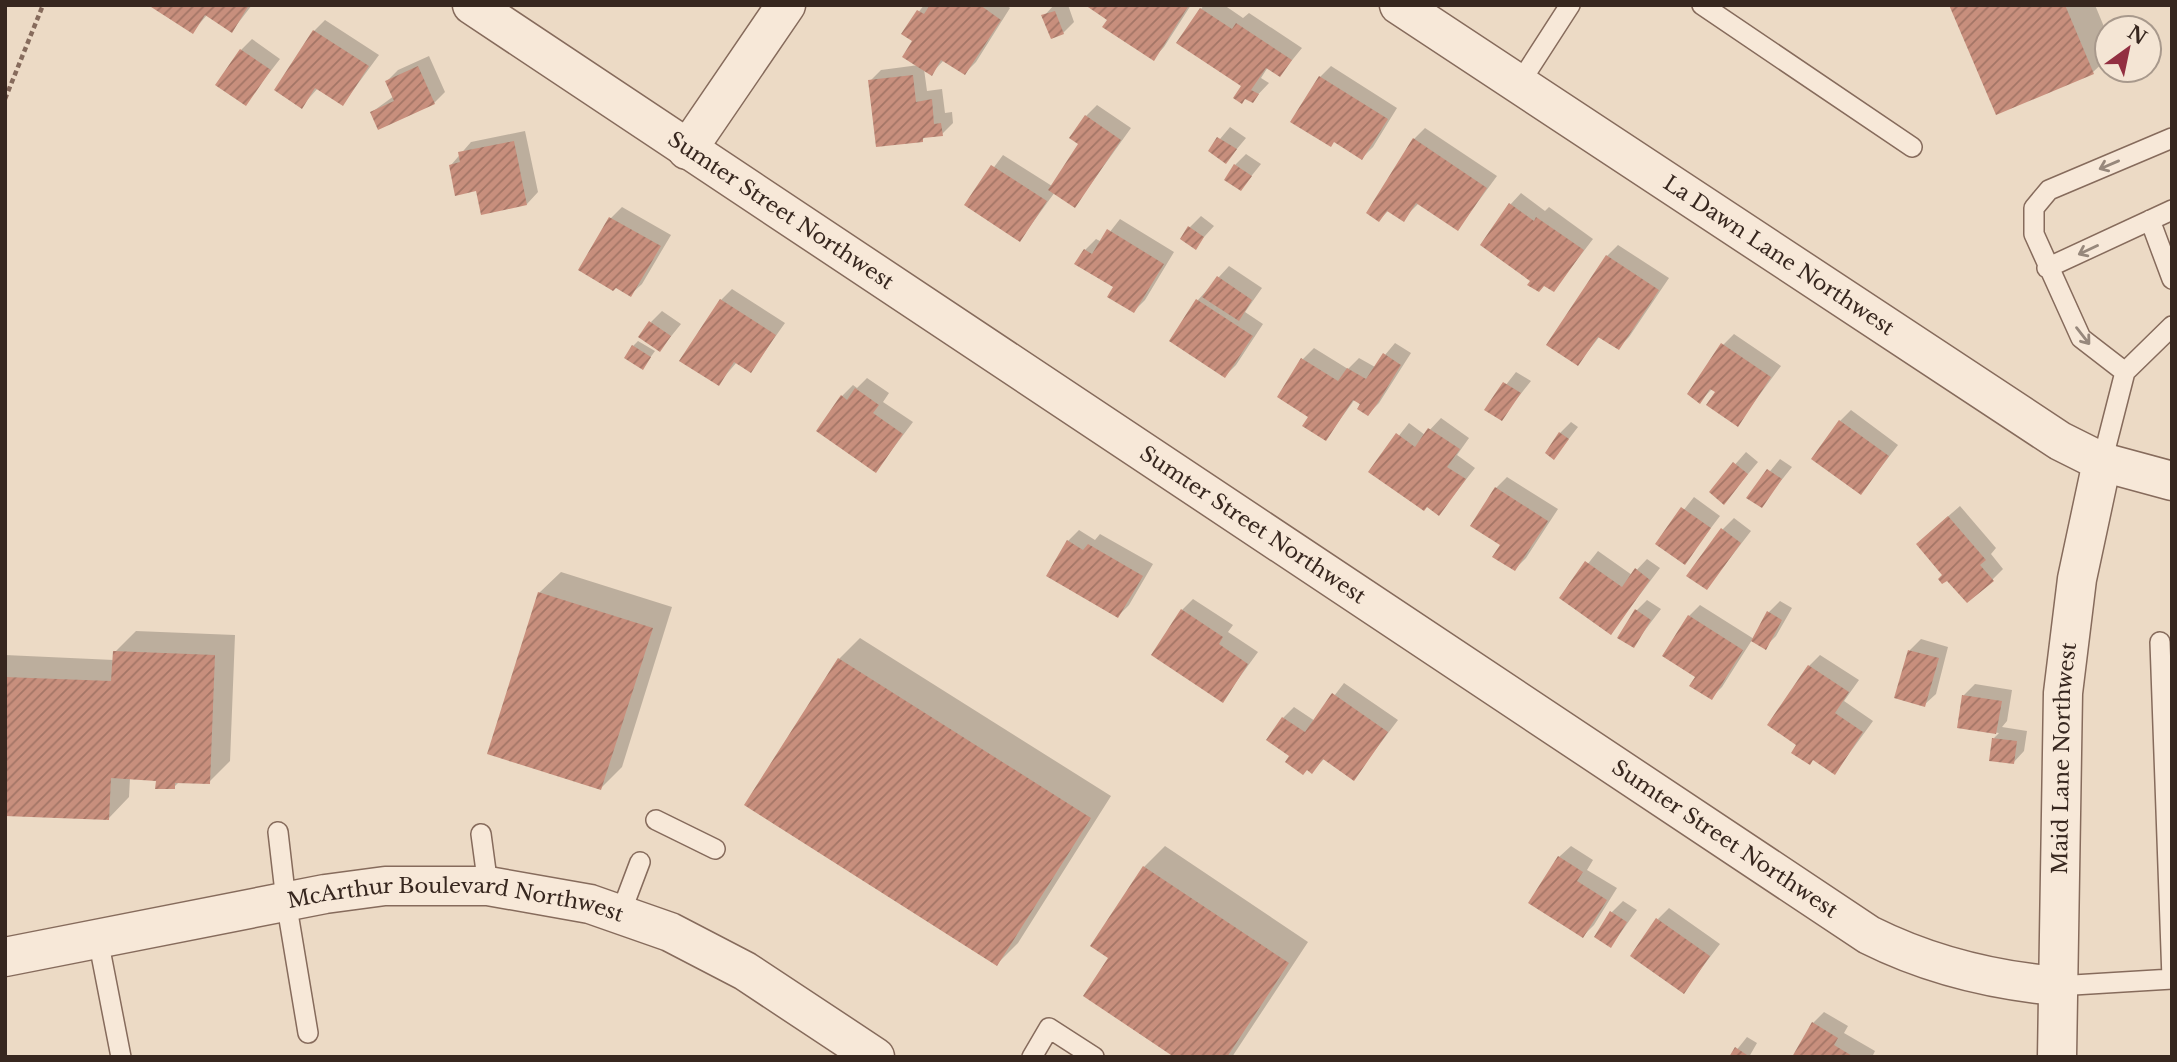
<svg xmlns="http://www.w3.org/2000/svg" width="2177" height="1062" viewBox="0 0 2177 1062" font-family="'Libre Baskerville',serif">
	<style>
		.shadow { fill: #0003 }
		.building { fill: url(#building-hatch) }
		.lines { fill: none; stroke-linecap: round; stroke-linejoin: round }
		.lane-casing { stroke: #866b5c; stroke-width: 22 }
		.street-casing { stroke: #866b5c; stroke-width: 41 }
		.path { stroke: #866b5c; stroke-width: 4.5; stroke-dasharray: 5 3.5; stroke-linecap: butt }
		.lane { stroke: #f7e8d8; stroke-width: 19 }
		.street { stroke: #f7e8d8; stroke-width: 38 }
		.oneway { stroke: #97887c }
		.labels { text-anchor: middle; stroke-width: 5; stroke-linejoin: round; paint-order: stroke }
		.street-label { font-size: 21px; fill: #37271f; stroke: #f4e5d4 }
	</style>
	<defs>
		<pattern id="building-hatch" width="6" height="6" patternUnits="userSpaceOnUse" patternTransform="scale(1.75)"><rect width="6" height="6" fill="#c88f7d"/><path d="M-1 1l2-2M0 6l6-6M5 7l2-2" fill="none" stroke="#a37566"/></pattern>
	</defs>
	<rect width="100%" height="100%" fill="#ecdac5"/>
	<path class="shadow" d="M152,5H252L232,31L207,15L193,31Z
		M924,5H1006L1010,8L976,62L965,73L944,60L932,73L924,69L927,91L942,89L945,113L952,112L953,123L942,134L926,136L922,140L870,81L881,70L919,65L914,40L903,33Z
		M1054,5H1068L1074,22L1063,33L1044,16Z
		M1088,5H1191L1164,47L1153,59L1109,19Z
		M1204,5H1224L1243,18L1249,13L1302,48L1280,75L1268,67L1261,78L1269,83L1252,101L1201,9Z
		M1951,5H2095L2107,34V59L2093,72L1997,113Z
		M325,20L379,55L343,104L318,88L302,106L314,31Z
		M252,39L280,59L245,104L241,50Z
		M429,56L445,92L434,103L372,112L394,96L387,81L398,70Z
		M1331,66L1397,108L1373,147L1362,158L1335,140L1320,77Z
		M1097,105L1131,128L1075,206L1055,192L1020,240L967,204L1003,155L1052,186L1081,144L1086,116Z
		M1230,127L1246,138L1226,162L1210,151Z
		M1425,128L1497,176L1458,229L1419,203L1403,219L1389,210L1379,220L1414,139Z
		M525,131L538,192L527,204L478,189L451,165L471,142Z
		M1246,154L1261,164L1241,189L1235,165Z
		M1521,193L1545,211L1549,207L1593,239L1554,290L1532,280L1510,205Z
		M622,207L671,235L642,284L630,295L611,218Z
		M1201,216L1214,226L1195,247L1190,227Z
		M1120,219L1174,252L1145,300L1134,311L1085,250L1096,239L1102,242Z
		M1618,245L1669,278L1629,337L1618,348L1600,336L1578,364L1607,256Z
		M1229,266L1262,288L1245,312L1263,324L1236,365L1225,376L1171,341L1198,300Z
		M732,289L785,323L751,371L737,362L718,384L682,360L721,300Z
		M662,311L681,324L660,350L651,322Z
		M1734,334L1781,366L1737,425L1713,388L1700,401L1723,345Z
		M638,341L655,351L647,362L633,346Z
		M1395,343L1411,353L1379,403L1368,414L1355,399L1326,439L1310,416L1303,359L1314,348L1348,369L1359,358L1375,367Z
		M1516,372L1531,381L1501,419L1487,409Z
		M867,378L889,393L883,402L913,422L876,471L842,396L853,385L857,388Z
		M1851,410L1898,445L1861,493L1840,421Z
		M1441,418L1469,438L1457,455L1475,468L1439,514L1371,471L1409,423L1425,435Z
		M1571,422L1578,427L1554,458L1560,433Z
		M1746,452L1758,462L1734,491L1711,492Z
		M1780,459L1792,467L1761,506L1749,497Z
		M1507,477L1558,509L1526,558L1515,569L1502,544L1496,488Z
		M1694,497L1720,516L1685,562L1658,543Z
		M1960,506L1996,548L1991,554L2003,569L1992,580L1948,578L1944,575L1929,533Z
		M1734,518L1751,531L1707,588L1723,529Z
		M1079,530L1095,540L1100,534L1153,564L1129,605L1118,616L1068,541Z
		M1598,551L1632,575L1647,559L1660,568L1611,633L1561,598Z
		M561,572L672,607L622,767L601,788L539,593Z
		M1193,599L1233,625L1228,632L1258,652L1223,700L1153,654L1182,610Z
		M1647,600L1661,609L1633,646L1636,611Z
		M1780,601L1792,608L1776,636L1765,647L1752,640L1722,687L1711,698L1697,677L1689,616L1700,605L1754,639L1769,612Z
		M136,631L235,635L230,761L209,782L180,781L174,787L157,779L130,778L129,797L108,819L5,814V655L114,660L115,652Z
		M860,638L1111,796L1018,943L997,964L747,805L839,659Z
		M1921,639L1948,647L1936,694L1924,705L1910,650Z
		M1820,655L1859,680L1844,701L1873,721L1835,773L1799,744L1809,666Z
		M1344,683L1398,720L1354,778L1325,758L1312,771L1292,756L1283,718L1294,707L1315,721Z
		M1975,684L2012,690L2007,721L2002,727L2027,731L2024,751L2013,763L1994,738L1999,733L1959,727L1964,695Z
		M1165,846L1308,942L1232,1057H1178L1111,958L1144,867Z
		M1571,846L1593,860L1587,870L1617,888L1594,925L1583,936L1530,903L1559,857Z
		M1623,901L1637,910L1611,946L1612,912Z
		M1669,908L1720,944L1684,991L1658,919Z
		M1824,1012L1848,1026L1844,1033L1875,1051L1872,1057H1794L1813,1023Z
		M1747,1037L1757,1043L1749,1057H1731Z"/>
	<path class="building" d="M148,5H249L232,33L205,15L193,34Z
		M930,5H980L1001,20L965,75L941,60L932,76L902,57L912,41L901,34L917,10L924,14Z
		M1085,5H1189L1154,61L1102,27L1107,20Z
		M1949,5H2065L2094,74L1996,115Z
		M1200,8L1232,29L1236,23L1292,60L1280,77L1266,68L1251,90L1259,94L1253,103L1245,99L1242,104L1233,98L1241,86L1176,43Z
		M1055,11L1064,34L1051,39L1041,15Z
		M313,30L369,66L343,106L315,88L302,109L274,90Z
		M240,49L271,70L246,106L215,85Z
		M418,66L435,104L378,130L370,112L394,101L385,81Z
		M913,75L916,102L932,99L934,124L941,123L943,136L923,138V142L876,147L868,80Z
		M1319,76L1388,119L1362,160L1334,142L1331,147L1290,122Z
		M1085,115L1121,140L1075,208L1048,190L1078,144L1069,138Z
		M1217,137L1237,149L1226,164L1208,151Z
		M1413,138L1487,188L1458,231L1416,203L1404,222L1387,211L1379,222L1366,213Z
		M514,141L527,205L481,215L476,191L455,196L449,165L460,162L458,152Z
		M1234,164L1252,176L1241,191L1224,180Z
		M991,165L1047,201L1020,242L964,205Z
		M1509,203L1534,221L1536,217L1584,250L1554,292L1544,286L1539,292L1527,285L1530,281L1480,245Z
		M609,217L661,246L631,297L616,288L613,291L578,270Z
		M1188,226L1204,237L1196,250L1180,239Z
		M1107,229L1164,264L1134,313L1107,297L1113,287L1074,264L1084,249L1092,254Z
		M1606,255L1659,290L1619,350L1598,337L1578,366L1546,345Z
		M1217,276L1252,300L1239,321L1202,297Z
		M720,299L776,335L751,373L734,362L719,386L679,361Z
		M1196,299L1253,336L1225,378L1169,341Z
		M649,321L671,336L660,352L638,337Z
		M1721,343L1771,377L1738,427L1706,405L1715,392L1710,389L1700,404L1687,394Z
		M632,345L651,357L643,370L624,358Z
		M1383,353L1401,365L1377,404L1368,416L1357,409L1360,404L1353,400L1326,441L1302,426L1308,417L1277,397L1301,358L1338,381L1347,368L1366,379Z
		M1503,382L1521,393L1502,421L1484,410Z
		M855,388L879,405L873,413L903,434L876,473L816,431L841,395L847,400Z
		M1839,420L1889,456L1861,495L1811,459Z
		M1428,428L1460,449L1447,467L1466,479L1439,516L1427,507L1424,511L1368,472L1396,433L1415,447Z
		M1559,432L1569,439L1554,460L1545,453Z
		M1733,462L1748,474L1724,505L1709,492Z
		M1767,469L1782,479L1762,508L1746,498Z
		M1495,487L1548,521L1515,571L1492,557L1500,545L1470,526Z
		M1681,507L1711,528L1685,565L1655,544Z
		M1948,516L1986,560L1980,565L1994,581L1967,603L1947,581L1942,584L1938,579L1942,575L1916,544Z
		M1721,528L1741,543L1707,590L1686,576Z
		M1067,540L1083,550L1088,544L1143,576L1118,618L1046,576Z
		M1585,561L1622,587L1635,568L1650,580L1611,635L1559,598Z
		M538,592L653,628L601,790L487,754Z
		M1181,609L1223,637L1219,644L1248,664L1223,703L1151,655Z
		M1635,609L1651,620L1634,648L1617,638Z
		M1767,611L1782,620L1766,650L1751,641Z
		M1688,615L1743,650L1712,700L1689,686L1695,677L1662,656Z
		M1908,650L1939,658L1925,707L1894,698Z
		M113,651L215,655L210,784L175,783V789H155L156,781L111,778L109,820L5,816V677L111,681Z
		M838,658L1091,818L997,966L744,805Z
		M1808,665L1849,692L1835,713L1863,732L1835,775L1813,760L1810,765L1791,753L1796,745L1767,725Z
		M1332,693L1388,732L1354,781L1323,759L1312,774L1307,770L1303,775L1285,762L1289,756L1266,740L1282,717L1305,732Z
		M1962,695L2002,701L1996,734L1957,728Z
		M1992,738L2017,741L2014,764L1989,761Z
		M1558,856L1583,872L1577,881L1607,900L1583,938L1528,903Z
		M1143,866L1289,963L1227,1057H1174L1083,996L1108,958L1090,946Z
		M1610,911L1627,922L1611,948L1594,937Z
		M1656,918L1710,956L1684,994L1630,956Z
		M1812,1022L1838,1038L1834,1045L1854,1057H1792Z
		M1735,1047L1747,1055L1746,1057H1729Z"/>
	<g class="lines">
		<g class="lane-casing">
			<path id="lane" d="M1702,5L1912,147
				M1519,84L1570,5
				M2150,220L2172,279
				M2047,268L2172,210
				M2125,372L2081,338L2034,234V208L2049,190L2172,138
				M2102,462L2125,372L2172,326
				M656,820L715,849
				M278,832L286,901L308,1033
				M481,834L488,886
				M620,915L640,862
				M98,939L121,1057
				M2057,986L2172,979L2160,642
				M1032,1057L1049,1028L1094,1057"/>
		</g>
		<g class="street-casing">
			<g id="street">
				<path id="s1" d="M472,5L1869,935C1929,965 1990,980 2057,986"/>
				<path id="s2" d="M1399,5L2060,441L2102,462L2172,481"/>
				<path d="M687,150L786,5"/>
				<path id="s3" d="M5,957L325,894L385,886H488L590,904L670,932L745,971L875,1057"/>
				<path id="s4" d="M2057,1057L2063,693L2077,579L2102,462"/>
			</g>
		</g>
		<path class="path" d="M5,99L43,5"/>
		<use href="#lane" class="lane"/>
		<use href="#street" class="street"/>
	</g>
	<defs><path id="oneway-shaft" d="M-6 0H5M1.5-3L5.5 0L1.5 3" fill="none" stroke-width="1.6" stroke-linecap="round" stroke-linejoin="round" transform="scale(1.75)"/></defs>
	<g class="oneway">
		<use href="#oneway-shaft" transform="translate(2109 165) rotate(157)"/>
		<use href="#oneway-shaft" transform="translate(2088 250) rotate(155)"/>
		<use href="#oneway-shaft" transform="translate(2083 336) rotate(52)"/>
	</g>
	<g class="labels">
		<g class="street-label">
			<text dy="7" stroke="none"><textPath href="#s1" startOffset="371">Sumter Street Northwest</textPath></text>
			<text dy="7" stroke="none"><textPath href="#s2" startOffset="455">La Dawn Lane Northwest</textPath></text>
			<text dy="7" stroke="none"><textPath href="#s1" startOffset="938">Sumter Street Northwest</textPath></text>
			<text dy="7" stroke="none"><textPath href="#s4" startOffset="299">Maid Lane Northwest</textPath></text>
			<text dy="7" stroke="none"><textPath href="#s1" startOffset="1505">Sumter Street Northwest</textPath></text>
			<text dy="7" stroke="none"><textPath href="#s3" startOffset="458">McArthur Boulevard Northwest</textPath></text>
		</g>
	</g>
	<rect width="2177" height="1062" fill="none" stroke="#37271f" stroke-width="14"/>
	<g transform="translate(2128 49) rotate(33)"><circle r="33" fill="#f4e5d4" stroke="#a8998c" stroke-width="2"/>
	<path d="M0-5L12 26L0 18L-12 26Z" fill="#922f41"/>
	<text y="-10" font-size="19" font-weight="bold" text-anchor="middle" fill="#37271f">N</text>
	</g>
</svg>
